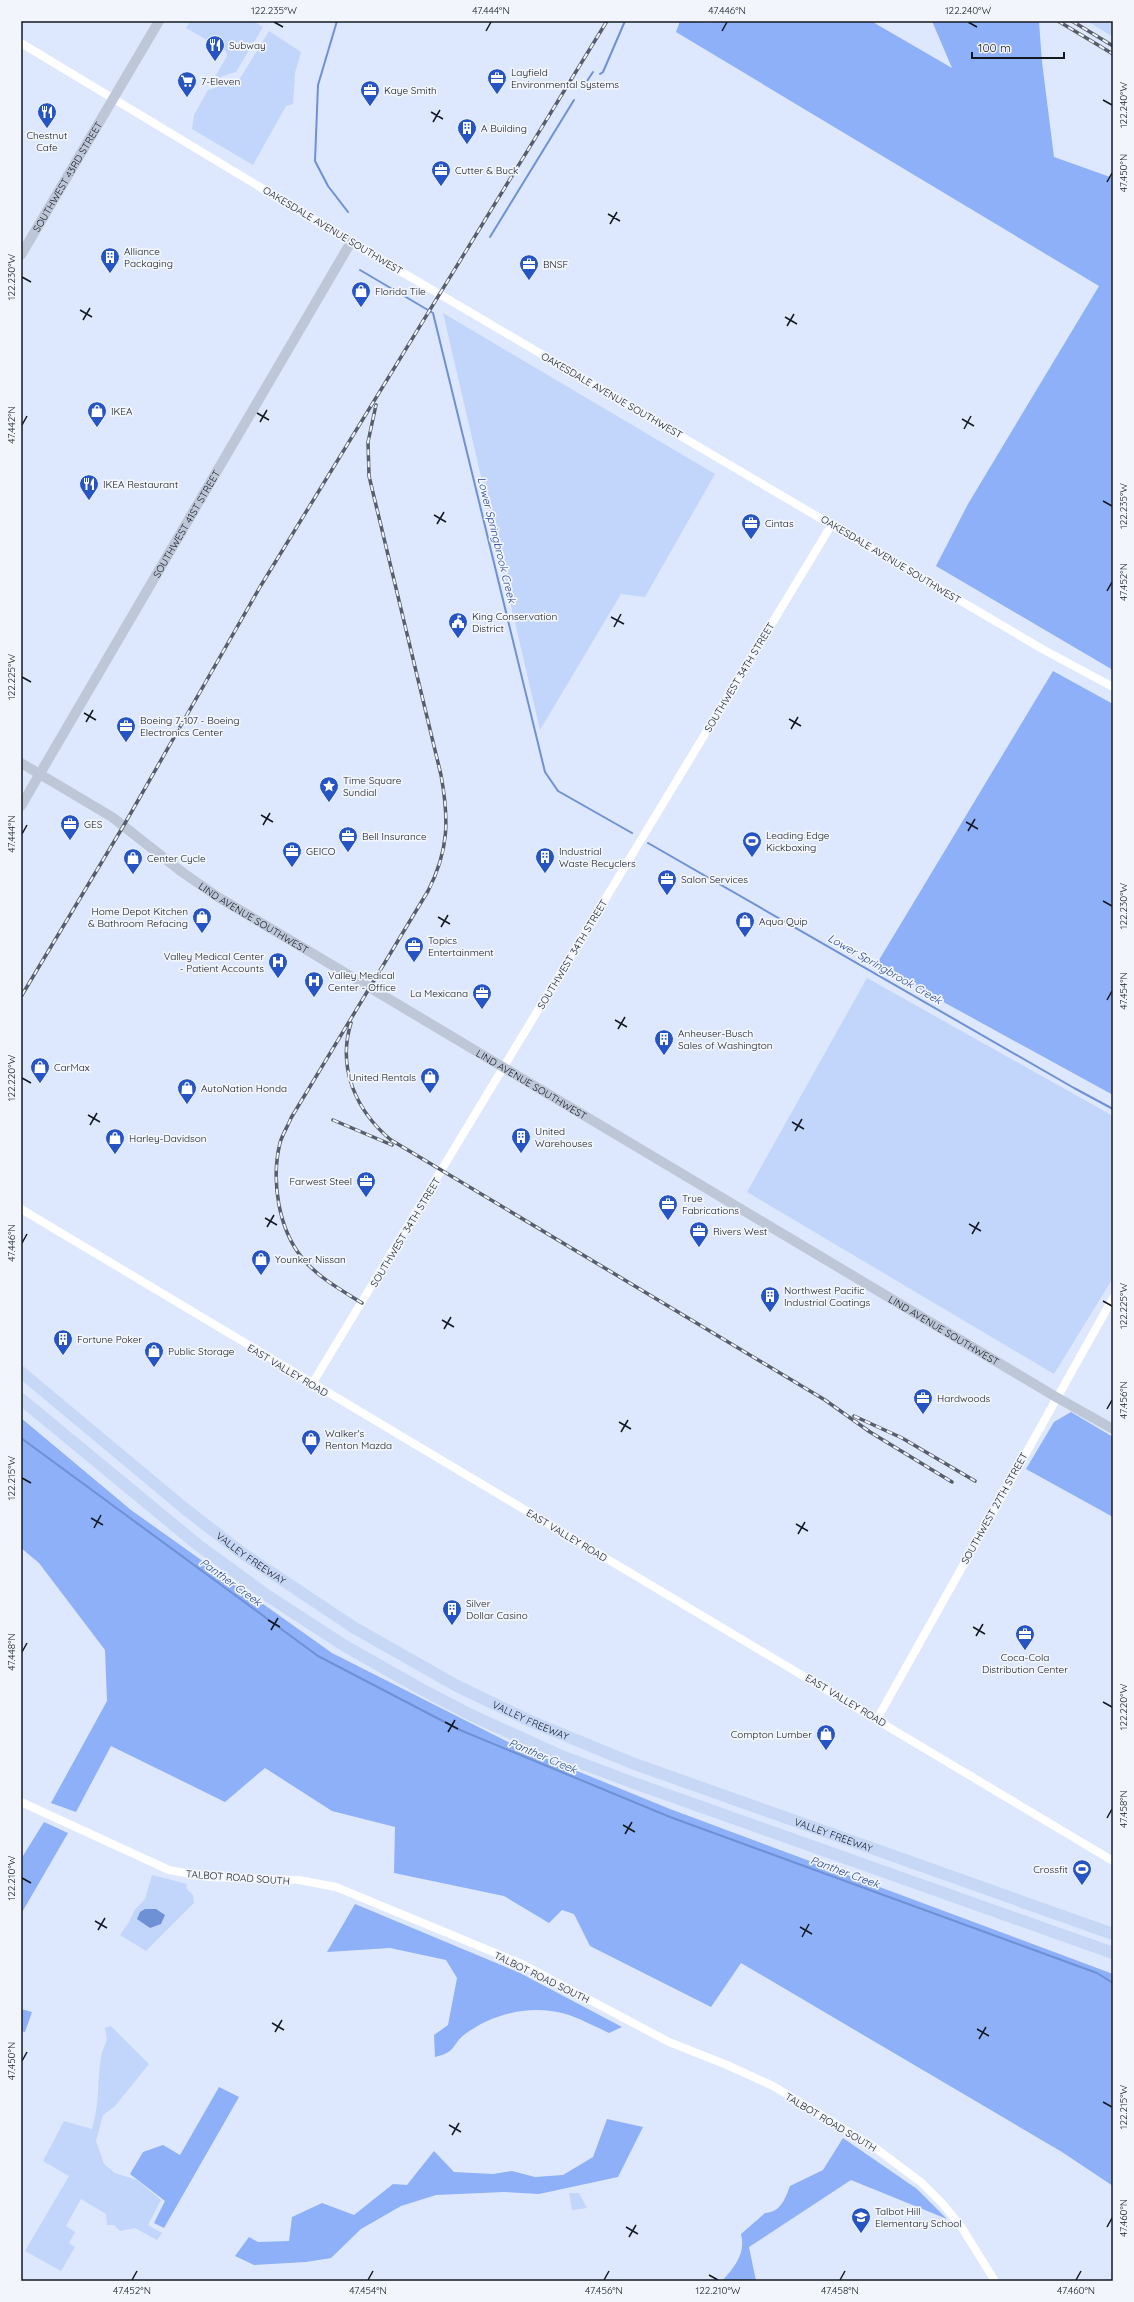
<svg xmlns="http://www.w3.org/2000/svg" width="1134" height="2302" viewBox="0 0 1134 2302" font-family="Quicksand,sans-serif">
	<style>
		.green { fill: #c2d5fa }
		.forest { fill: #8db0f8 }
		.water { fill: #6e90d5 }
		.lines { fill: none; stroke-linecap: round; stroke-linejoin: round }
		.stream { stroke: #6e90d5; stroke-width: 2 }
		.minor { stroke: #fff; stroke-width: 8 }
		.major { stroke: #bec7d8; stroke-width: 10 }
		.highway { stroke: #c7d7f6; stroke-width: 12 }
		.rail-casing { stroke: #575e6b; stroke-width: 3.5 }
		.rail { stroke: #f2f5fb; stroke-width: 2; stroke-dasharray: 6; stroke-linecap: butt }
		.ticks { fill: none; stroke: #131821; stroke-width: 1.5 }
		.labels { text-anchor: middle; stroke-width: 3.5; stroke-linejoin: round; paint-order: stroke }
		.poi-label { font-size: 10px; fill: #131821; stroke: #f2f5fb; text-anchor: start }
		.street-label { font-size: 10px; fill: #131821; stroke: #f2f5fb }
		.water-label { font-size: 11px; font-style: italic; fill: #24489a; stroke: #f2f5fb }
		.neatline { fill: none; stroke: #131821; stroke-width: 1.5 }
		.ticks-label { font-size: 10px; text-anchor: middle; fill: #131821 }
	</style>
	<rect width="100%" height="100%" fill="#dde8fe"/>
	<path class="green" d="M190,21H253L263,27L236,72L214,79L227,56L226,51L186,28Z
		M1087,21H1113V37Z
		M269,31L301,52L295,73L293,104L286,106L253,165L192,129L194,115L208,90L236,81L241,77Z
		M443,313L715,474L645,597L621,594L540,730Z
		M867,978L1113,1116V1278L1054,1374L747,1192Z
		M152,1875L187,1884L186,1888L193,1895L194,1903L146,1951L120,1935L129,1922L134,1911L145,1899Z
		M111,2026L149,2064L115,2106L103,2115L96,2141L104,2164L115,2173L137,2180L161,2200L148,2225L162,2233L157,2240L135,2228L120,2231L114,2225H107L106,2214L81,2199L66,2226L75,2232L69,2243L75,2247L61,2271L25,2251L69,2176L43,2161L64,2121L92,2129C100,2102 97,2083 101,2057C104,2042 109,2045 105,2028Z
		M569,2193H579L587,2208L572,2210Z"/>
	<path class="forest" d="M680,21L712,23V21H871L952,68L932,21L1039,22L1042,62L1054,157L1113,178V670L936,566L968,504L1099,286L676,32Z
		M1053,671L1113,704V1095L876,965Z
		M1071,1412L1113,1437V1517L1026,1469L1054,1422Z
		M21,1418L131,1510L332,1653L516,1746L670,1809L1113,1974V2186L1062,2152L741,1963L711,2007L590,1946L574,1914L562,1910L549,1923L504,1896L394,1873L395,1827L332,1811L265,1768L225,1802L111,1746L76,1812L51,1803L107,1701L105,1650L39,1563L21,1548Z
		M44,1822L68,1833L21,1914V1859Z
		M355,1904L520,1973L622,2027L609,2033C596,2027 583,2020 569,2015C534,2004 495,2012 465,2034C451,2045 457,2052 435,2057L434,2035L448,2025L457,1978L446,1960L390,1948L327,1952Z
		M21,2009L32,2012L25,2032L21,2031Z
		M219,2087L239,2097L164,2228L154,2223L165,2201L130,2174L143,2152L163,2145L180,2155Z
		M607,2119L643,2127L618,2177L539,2194L504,2192L436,2195L401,2206L361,2229L331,2258L306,2262L254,2265L235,2256L249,2237L258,2242L289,2241L292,2217L322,2203L354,2215L393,2184L407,2185L434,2151L454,2172L493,2174L512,2171L535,2177L563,2175L593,2157Z
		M843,2138L917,2189L947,2219L851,2180L749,2247L756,2281L723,2280C735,2266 746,2253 741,2234L765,2213C781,2212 785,2199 790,2186L823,2170Z"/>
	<path class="water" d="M145,1909H156L165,1915L161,1924L150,1928L137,1919L140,1912Z"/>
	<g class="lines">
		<path class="stream" d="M337,21L318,85L315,161L328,186L348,212
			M600,74L603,72L625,21
			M583,87L593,72
			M490,237L574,100
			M360,270L433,313L545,772L558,791L632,833
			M648,843L1074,1088L1113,1109
			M21,1438L318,1656L460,1730L670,1817L1097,1973L1113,1983"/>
		<path class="minor" d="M21,43L356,245L1044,650L1113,687
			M21,1209L1113,1861
			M312,1384L832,524
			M877,1719L1113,1298
			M21,1802L169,1870L208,1877L299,1880L336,1887L522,1964L669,2042L727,2065L773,2086L874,2147L922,2183L943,2204L962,2228L995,2281"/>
		<g class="major">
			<path id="s1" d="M21,255L159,21"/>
			<path id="s2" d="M21,763L112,817L182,872L218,897L1056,1397L1113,1429"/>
			<path id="s3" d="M21,806L351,242"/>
		</g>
		<g class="highway">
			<path id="s4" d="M21,1372L184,1508L242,1553L353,1627L457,1686L530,1721L632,1763L1113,1934"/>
			<path d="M21,1399L198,1545L268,1596L345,1646L421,1689L471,1715L559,1755L634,1783L1113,1953"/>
		</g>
		<g class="rail-casing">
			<path id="rail" d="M1058,21L1113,54
				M1072,21L1113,46
				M22,995L124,825L260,587L607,21
				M351,1023C337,1068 356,1111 391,1140L825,1400L870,1432L952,1482
				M333,1120L392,1145
				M362,1303C341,1290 319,1278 303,1259C278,1229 271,1180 280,1143C282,1135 288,1126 291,1118L428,891C449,850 449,819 441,775L369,476L368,442L376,405
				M854,1416L902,1438L975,1481"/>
		</g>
		<use href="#rail" class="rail"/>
	</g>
	<path class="ticks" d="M274,22L283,27M968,22L977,27M486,31L491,22M722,31L727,22M1103,100L1112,105M431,112L443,119M433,122L440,110M1107,182L1112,173M608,214L620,221M610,224L617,212M22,277L31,282M80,310L92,317M785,317L797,324M83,320L90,308M787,326L794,314M257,413L269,420M962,419L974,426M260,422L267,410M22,425L27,416M964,429L971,416M1103,501L1112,506M434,515L446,522M437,524L444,512M1107,591L1112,582M611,617L624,624M614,627L621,614M22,677L31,682M84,713L96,720M789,719L801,726M86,722L93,710M791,729L798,717M261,815L273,822M966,822L978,829M263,825L270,813M968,831L975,819M22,834L27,825M1103,901L1112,906M438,917L450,924M441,927L448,915M1107,1000L1112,991M615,1020L627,1027M618,1029L625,1017M22,1078L31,1083M88,1115L100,1122M792,1122L804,1129M90,1125L97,1113M795,1131L802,1119M265,1218L277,1225M969,1224L981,1231M267,1227L274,1215M972,1234L979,1222M22,1243L27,1234M1103,1301L1112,1306M442,1320L454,1327M444,1329L451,1317M1107,1409L1112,1400M619,1422L631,1429M621,1432L628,1420M22,1478L31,1483M91,1518L103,1525M796,1524L808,1531M94,1528L101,1515M798,1534L805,1522M268,1620L280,1627M973,1627L985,1634M271,1630L278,1618M976,1636L983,1624M22,1652L27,1643M1103,1702L1112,1707M445,1722L458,1729M448,1732L455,1720M1107,1818L1112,1809M623,1825L635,1832M625,1834L632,1822M22,1878L31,1883M95,1921L107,1928M800,1927L812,1934M98,1930L105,1918M802,1937L809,1924M272,2023L284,2030M977,2029L989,2036M275,2032L282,2020M979,2039L986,2027M22,2061L27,2052M1103,2102L1112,2107M449,2125L461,2132M452,2135L459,2123M626,2227L638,2234M1107,2227L1112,2218M629,2237L636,2225M709,2275L718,2280M132,2280L137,2271M368,2280L373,2271M604,2280L609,2271M840,2280L845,2271M1076,2280L1081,2271"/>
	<defs>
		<g id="restaurant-pin" transform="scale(1)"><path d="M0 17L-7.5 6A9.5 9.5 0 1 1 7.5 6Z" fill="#2654c3" stroke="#f2f5fb"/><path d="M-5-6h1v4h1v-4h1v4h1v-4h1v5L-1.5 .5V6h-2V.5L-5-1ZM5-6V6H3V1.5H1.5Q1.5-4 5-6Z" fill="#fff"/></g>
		<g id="office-pin" transform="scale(1)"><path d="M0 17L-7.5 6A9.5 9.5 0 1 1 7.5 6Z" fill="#2654c3" stroke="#f2f5fb"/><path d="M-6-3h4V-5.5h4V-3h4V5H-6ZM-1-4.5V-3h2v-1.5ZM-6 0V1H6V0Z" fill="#fff"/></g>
		<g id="supermarket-pin" transform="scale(1)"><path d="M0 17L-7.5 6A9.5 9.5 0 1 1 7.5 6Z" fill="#2654c3" stroke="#f2f5fb"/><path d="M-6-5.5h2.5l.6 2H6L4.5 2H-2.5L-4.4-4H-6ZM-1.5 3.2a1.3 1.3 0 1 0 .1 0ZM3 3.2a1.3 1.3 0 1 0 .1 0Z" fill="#fff"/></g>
		<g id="building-pin" transform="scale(1)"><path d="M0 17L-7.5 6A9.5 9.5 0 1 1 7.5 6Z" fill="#2654c3" stroke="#f2f5fb"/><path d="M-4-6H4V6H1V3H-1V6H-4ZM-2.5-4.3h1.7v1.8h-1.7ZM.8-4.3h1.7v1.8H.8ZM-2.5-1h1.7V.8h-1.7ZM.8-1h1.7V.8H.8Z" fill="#fff"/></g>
		<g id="shop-pin" transform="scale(1)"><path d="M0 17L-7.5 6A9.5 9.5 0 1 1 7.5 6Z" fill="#2654c3" stroke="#f2f5fb"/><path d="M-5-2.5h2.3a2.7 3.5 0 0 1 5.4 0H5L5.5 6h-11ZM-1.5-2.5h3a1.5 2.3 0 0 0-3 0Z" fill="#fff"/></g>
		<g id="civic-pin" transform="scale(1)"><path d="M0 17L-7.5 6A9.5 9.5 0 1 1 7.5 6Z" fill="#2654c3" stroke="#f2f5fb"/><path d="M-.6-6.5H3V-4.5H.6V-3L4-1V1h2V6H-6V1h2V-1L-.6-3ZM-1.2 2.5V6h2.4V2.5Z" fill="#fff"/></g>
		<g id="sight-pin" transform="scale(1)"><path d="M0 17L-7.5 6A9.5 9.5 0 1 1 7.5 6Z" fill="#2654c3" stroke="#f2f5fb"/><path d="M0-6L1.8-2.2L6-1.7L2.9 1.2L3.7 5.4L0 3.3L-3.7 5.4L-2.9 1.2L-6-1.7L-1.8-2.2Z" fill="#fff"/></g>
		<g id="stadium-pin" transform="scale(1)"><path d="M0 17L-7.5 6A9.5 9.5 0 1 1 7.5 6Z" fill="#2654c3" stroke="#f2f5fb"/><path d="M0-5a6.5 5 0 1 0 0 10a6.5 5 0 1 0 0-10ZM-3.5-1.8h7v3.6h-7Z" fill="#fff"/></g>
		<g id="hospital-pin" transform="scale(1)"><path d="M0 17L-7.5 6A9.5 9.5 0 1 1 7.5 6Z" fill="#2654c3" stroke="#f2f5fb"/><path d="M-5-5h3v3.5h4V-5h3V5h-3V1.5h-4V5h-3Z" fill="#fff"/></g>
		<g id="school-pin" transform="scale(1)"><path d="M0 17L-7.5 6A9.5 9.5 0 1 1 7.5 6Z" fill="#2654c3" stroke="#f2f5fb"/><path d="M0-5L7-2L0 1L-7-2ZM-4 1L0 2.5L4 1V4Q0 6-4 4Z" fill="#fff"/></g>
	</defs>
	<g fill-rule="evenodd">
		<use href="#restaurant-pin" x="215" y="45"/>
		<use href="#office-pin" x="497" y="78"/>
		<use href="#supermarket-pin" x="187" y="81"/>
		<use href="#office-pin" x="370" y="90"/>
		<use href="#restaurant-pin" x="47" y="112"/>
		<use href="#building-pin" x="467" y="128"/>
		<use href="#office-pin" x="441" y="170"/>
		<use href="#building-pin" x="110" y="257"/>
		<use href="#office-pin" x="529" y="264"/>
		<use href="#shop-pin" x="361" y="291"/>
		<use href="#shop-pin" x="97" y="411"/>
		<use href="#restaurant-pin" x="89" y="484"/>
		<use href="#office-pin" x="751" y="523"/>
		<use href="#civic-pin" x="458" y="622"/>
		<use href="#office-pin" x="126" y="726"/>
		<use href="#sight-pin" x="329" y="786"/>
		<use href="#office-pin" x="70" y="824"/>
		<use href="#office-pin" x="348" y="836"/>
		<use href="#stadium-pin" x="752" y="841"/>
		<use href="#office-pin" x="292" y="851"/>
		<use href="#building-pin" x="545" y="857"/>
		<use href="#shop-pin" x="133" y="858"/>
		<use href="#office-pin" x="667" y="879"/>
		<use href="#shop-pin" x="202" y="917"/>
		<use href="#shop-pin" x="745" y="921"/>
		<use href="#office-pin" x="414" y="946"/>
		<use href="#hospital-pin" x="278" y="962"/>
		<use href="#hospital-pin" x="314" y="981"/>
		<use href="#office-pin" x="482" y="993"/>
		<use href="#building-pin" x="664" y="1039"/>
		<use href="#shop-pin" x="40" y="1067"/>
		<use href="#shop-pin" x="430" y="1077"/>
		<use href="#shop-pin" x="187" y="1088"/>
		<use href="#building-pin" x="521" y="1137"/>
		<use href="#shop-pin" x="115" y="1138"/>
		<use href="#office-pin" x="366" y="1181"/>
		<use href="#office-pin" x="668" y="1204"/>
		<use href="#office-pin" x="699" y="1231"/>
		<use href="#shop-pin" x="261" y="1259"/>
		<use href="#building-pin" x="770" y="1296"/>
		<use href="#building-pin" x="63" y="1339"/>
		<use href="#shop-pin" x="154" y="1351"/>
		<use href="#office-pin" x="923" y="1398"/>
		<use href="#shop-pin" x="311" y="1439"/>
		<use href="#building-pin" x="452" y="1609"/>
		<use href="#office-pin" x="1025" y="1634"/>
		<use href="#shop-pin" x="826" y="1734"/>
		<use href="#stadium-pin" x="1082" y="1869"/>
		<use href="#school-pin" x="861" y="2217"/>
	</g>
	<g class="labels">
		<g class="poi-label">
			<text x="229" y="49">Subway</text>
			<text x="511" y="76">Layfield<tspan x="511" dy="12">Environmental Systems</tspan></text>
			<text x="201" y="85">7-Eleven</text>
			<text x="384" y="94">Kaye Smith</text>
			<text x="481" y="132">A Building</text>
			<text x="47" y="139" text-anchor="middle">Chestnut<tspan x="47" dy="12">Cafe</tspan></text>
			<text x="455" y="174">Cutter &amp; Buck</text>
			<text x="124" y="255">Alliance<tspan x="124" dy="12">Packaging</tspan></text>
			<text x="543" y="268">BNSF</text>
			<text x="375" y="295">Florida Tile</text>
			<text x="111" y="415">IKEA</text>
			<text x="103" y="488">IKEA Restaurant</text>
			<text x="765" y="527">Cintas</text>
			<text x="472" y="620">King Conservation<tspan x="472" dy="12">District</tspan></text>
			<text x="140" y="724">Boeing 7-107 - Boeing<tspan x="140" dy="12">Electronics Center</tspan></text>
			<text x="343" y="784">Time Square<tspan x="343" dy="12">Sundial</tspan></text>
			<text x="84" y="828">GES</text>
			<text x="766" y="839">Leading Edge<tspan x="766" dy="12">Kickboxing</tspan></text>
			<text x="362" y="840">Bell Insurance</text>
			<text x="306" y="855">GEICO</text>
			<text x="559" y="855">Industrial<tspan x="559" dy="12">Waste Recyclers</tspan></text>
			<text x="147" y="862">Center Cycle</text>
			<text x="681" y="883">Salon Services</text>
			<text x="188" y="915" text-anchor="end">Home Depot Kitchen<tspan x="188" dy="12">&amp; Bathroom Refacing</tspan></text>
			<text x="759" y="925">Aqua Quip</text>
			<text x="428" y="944">Topics<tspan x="428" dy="12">Entertainment</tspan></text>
			<text x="264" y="960" text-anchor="end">Valley Medical Center<tspan x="264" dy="12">- Patient Accounts</tspan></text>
			<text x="328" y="979">Valley Medical<tspan x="328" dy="12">Center - Office</tspan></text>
			<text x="468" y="997" text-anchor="end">La Mexicana</text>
			<text x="678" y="1037">Anheuser-Busch<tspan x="678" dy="12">Sales of Washington</tspan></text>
			<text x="54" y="1071">CarMax</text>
			<text x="416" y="1081" text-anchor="end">United Rentals</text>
			<text x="201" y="1092">AutoNation Honda</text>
			<text x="535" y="1135">United<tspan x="535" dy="12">Warehouses</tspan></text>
			<text x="129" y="1142">Harley-Davidson</text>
			<text x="352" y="1185" text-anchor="end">Farwest Steel</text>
			<text x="682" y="1202">True<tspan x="682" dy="12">Fabrications</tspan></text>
			<text x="713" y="1235">Rivers West</text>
			<text x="275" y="1263">Younker Nissan</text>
			<text x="784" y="1294">Northwest Pacific<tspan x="784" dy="12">Industrial Coatings</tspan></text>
			<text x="77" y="1343">Fortune Poker</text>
			<text x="168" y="1355">Public Storage</text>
			<text x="937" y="1402">Hardwoods</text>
			<text x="325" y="1437">Walker's<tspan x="325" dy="12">Renton Mazda</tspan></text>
			<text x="466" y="1607">Silver<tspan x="466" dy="12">Dollar Casino</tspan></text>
			<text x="1025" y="1661" text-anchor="middle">Coca-Cola<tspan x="1025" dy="12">Distribution Center</tspan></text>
			<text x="812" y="1738" text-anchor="end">Compton Lumber</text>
			<text x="1068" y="1873" text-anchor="end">Crossfit</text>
			<text x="875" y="2215">Talbot Hill<tspan x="875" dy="12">Elementary School</tspan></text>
		</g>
		<g class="street-label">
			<text dy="4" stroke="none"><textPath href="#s1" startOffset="91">SOUTHWEST 43RD STREET</textPath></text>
			<text transform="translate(333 230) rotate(31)" y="4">OAKESDALE AVENUE SOUTHWEST</text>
			<text transform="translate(612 395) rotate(30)" y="4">OAKESDALE AVENUE SOUTHWEST</text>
			<text dy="4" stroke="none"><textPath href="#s3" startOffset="327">SOUTHWEST 41ST STREET</textPath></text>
			<text transform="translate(891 559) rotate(31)" y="4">OAKESDALE AVENUE SOUTHWEST</text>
			<text transform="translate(739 677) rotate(-59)" y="4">SOUTHWEST 34TH STREET</text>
			<text dy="4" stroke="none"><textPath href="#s2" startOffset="280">LIND AVENUE SOUTHWEST</textPath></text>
			<text transform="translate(572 954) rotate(-59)" y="4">SOUTHWEST 34TH STREET</text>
			<text dy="4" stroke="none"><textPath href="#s2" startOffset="604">LIND AVENUE SOUTHWEST</textPath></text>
			<text transform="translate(405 1232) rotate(-59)" y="4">SOUTHWEST 34TH STREET</text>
			<text dy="4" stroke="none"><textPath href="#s2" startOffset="1084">LIND AVENUE SOUTHWEST</textPath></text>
			<text transform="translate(288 1370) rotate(31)" y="4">EAST VALLEY ROAD</text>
			<text transform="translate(994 1508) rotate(-61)" y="4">SOUTHWEST 27TH STREET</text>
			<text transform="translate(567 1535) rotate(31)" y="4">EAST VALLEY ROAD</text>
			<text dy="4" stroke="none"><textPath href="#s4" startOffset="296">VALLEY FREEWAY</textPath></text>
			<text transform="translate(846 1700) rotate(31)" y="4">EAST VALLEY ROAD</text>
			<text dy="4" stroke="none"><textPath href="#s4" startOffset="620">VALLEY FREEWAY</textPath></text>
			<text dy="4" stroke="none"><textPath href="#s4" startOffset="944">VALLEY FREEWAY</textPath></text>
			<text transform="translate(238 1877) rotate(4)" y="4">TALBOT ROAD SOUTH</text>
			<text transform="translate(542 1977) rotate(26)" y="4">TALBOT ROAD SOUTH</text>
			<text transform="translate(831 2122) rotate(31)" y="4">TALBOT ROAD SOUTH</text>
		</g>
		<g class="water-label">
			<text transform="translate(497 540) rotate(76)" y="4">Lower Springbrook Creek</text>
			<text transform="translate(885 969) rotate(30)" y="4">Lower Springbrook Creek</text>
			<text transform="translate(231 1582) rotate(36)" y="4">Panther Creek</text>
			<text transform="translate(543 1756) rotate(23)" y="4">Panther Creek</text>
			<text transform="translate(845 1872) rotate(20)" y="4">Panther Creek</text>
		</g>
	</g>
	<rect width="1134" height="2302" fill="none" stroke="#f2f5fb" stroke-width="44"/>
	<path d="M972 52v6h92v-6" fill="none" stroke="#131821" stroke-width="2"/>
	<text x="978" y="52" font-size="12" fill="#131821" stroke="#f2f5fb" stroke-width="3" paint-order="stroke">100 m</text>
	<rect x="22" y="22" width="1090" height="2258" class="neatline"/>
	<g class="ticks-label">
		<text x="274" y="14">122.235°W</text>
		<text x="491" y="14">47.444°N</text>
		<text x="727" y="14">47.446°N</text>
		<text x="968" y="14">122.240°W</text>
		<text transform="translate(1123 105) rotate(-90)" y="4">122.240°W</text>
		<text transform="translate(1123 173) rotate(-90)" y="4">47.450°N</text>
		<text transform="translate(11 277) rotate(-90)" y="4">122.230°W</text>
		<text transform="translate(11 425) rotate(-90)" y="4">47.442°N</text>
		<text transform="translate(1123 506) rotate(-90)" y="4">122.235°W</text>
		<text transform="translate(1123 582) rotate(-90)" y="4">47.452°N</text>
		<text transform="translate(11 677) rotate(-90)" y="4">122.225°W</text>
		<text transform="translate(11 834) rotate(-90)" y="4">47.444°N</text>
		<text transform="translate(1123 906) rotate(-90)" y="4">122.230°W</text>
		<text transform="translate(1123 991) rotate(-90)" y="4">47.454°N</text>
		<text transform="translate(11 1078) rotate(-90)" y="4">122.220°W</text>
		<text transform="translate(11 1243) rotate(-90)" y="4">47.446°N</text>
		<text transform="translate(1123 1306) rotate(-90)" y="4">122.225°W</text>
		<text transform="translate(1123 1400) rotate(-90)" y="4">47.456°N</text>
		<text transform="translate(11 1478) rotate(-90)" y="4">122.215°W</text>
		<text transform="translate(11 1652) rotate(-90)" y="4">47.448°N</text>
		<text transform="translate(1123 1707) rotate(-90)" y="4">122.220°W</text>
		<text transform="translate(1123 1809) rotate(-90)" y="4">47.458°N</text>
		<text transform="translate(11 1878) rotate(-90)" y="4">122.210°W</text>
		<text transform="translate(11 2061) rotate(-90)" y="4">47.450°N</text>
		<text transform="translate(1123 2107) rotate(-90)" y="4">122.215°W</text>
		<text transform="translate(1123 2218) rotate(-90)" y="4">47.460°N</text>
		<text x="132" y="2294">47.452°N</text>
		<text x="368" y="2294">47.454°N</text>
		<text x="604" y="2294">47.456°N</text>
		<text x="718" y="2294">122.210°W</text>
		<text x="840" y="2294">47.458°N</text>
		<text x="1076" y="2294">47.460°N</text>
	</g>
</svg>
